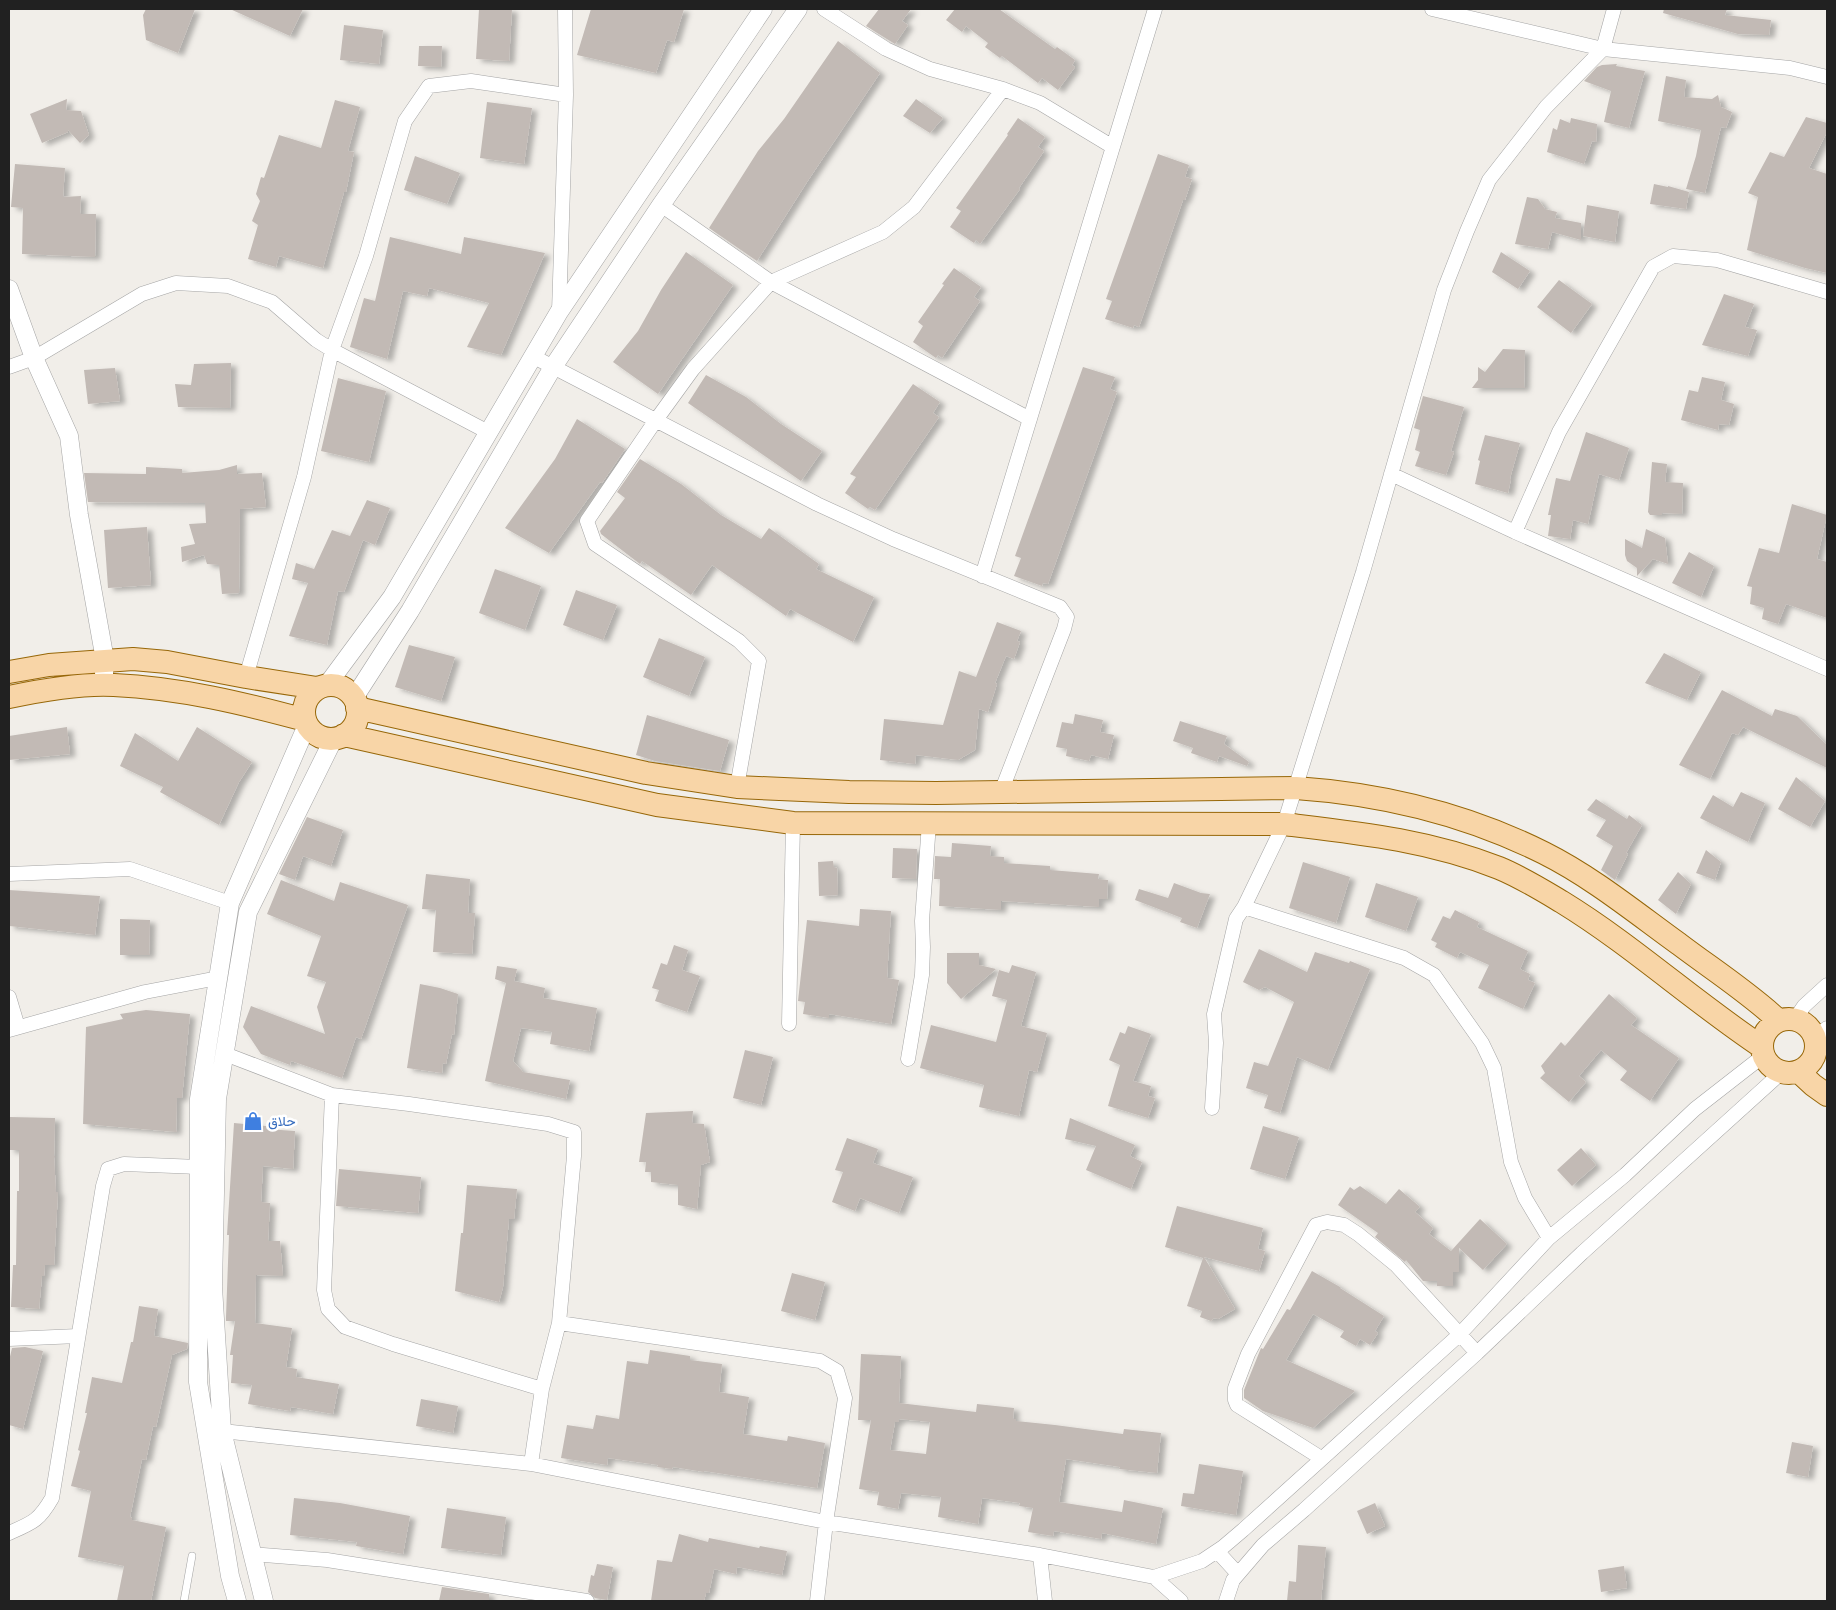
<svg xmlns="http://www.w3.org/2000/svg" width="1836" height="1610" viewBox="0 0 1836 1610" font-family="'Roboto Condensed',Vazirmatn,sans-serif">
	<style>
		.building { fill: #c2bab5; fill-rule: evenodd; filter: url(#shadow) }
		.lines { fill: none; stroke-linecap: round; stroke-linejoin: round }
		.service-casing { stroke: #a5a5a5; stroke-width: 8 }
		.minor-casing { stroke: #a5a5a5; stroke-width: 15 }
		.tertiary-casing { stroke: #a5a5a5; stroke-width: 19 }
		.primary-casing { stroke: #976708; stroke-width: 24 }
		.service { stroke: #fff; stroke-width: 7 }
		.minor { stroke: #fff; stroke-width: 14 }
		.tertiary { stroke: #fff; stroke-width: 18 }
		.primary { stroke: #f8d5a7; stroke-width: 22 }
		.labels { text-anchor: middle; stroke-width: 5; stroke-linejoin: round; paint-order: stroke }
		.shop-label { font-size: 14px; fill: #366cbe; stroke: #fff; text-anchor: start }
	</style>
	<defs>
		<filter id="shadow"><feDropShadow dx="5.5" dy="3" stdDeviation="2.5" flood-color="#0004"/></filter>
	</defs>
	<rect width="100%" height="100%" fill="#f1eee9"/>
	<path class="building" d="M146,9H195L178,53L146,40L143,15Z
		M230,9H303L290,36Z
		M479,9H512L509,61L476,59Z
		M591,9H684L674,42L667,40L656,73L577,55Z
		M879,9H911L902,21L908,25L895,44L866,26Z
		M955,9H999L1055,49L1057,47L1075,60L1072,65L1075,67L1058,90L1042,78L1038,83L1002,56L1000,58L985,47L988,43L966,26L962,32L946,20Z
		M1664,9H1727L1725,15L1771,20L1769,35L1738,34L1663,13Z
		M344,25L383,30L379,64L340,60Z
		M838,41L880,73L807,182L757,261L709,228L758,151L784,119Z
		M419,46H442L441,67L418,66Z
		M1617,64L1616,66L1645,71L1629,128L1604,122L1611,91L1584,81L1597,67L1602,65Z
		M1666,76L1686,80L1684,97L1712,99L1718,95L1721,107L1732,112L1726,128L1721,127L1705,193L1686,189L1696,156L1701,130L1658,121Z
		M67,99L66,110L81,111L89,135L80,143L68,130V132L42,143L30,114Z
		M916,99L943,118L930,133L903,116Z
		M335,100L360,107L348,151L354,152L346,192H344L323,268L279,256L276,267L248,259L258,225L252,221L260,201L256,194L261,177L264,178L279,135L321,148Z
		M487,102L532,108L524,164L480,158Z
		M1806,117L1827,123V132L1809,168L1827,174V273L1805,268L1747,250L1758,197L1748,193L1770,152L1784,157Z
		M1018,118L1045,137L1038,147L1044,151L1019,188L1020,189L980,244L976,240L974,243L950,227L961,211L956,208L1008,135L1007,134Z
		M1571,118L1597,124L1596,142L1592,141L1584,164L1547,152L1553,128L1557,130L1560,119L1570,123Z
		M1158,154L1189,165L1185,177L1192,179L1185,200H1183L1139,327L1134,325L1133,328L1105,319L1112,301L1106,299Z
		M415,156L460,173L447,204L404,190Z
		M15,164L65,168L63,197L81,196L80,214H96L95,257L22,254L23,208L11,207Z
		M1654,184L1668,187V186L1689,192L1686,209L1650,204Z
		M1527,197L1538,199L1545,209L1557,212L1555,218L1581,223V240L1552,232L1548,249L1515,244Z
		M1587,205L1619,211L1615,242L1583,236Z
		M390,237L461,254L464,237L545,253L501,355L467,347L489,303L429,288L427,296L403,291L387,359L350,347L364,298L375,301Z
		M686,252L733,285L658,394L613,362L638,331L661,290Z
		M1501,252L1530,271L1518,289L1492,272Z
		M954,268L981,287L974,297L980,301L942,358L938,355L936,358L913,342L923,326L918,322L944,285L942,284Z
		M1559,280L1592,304L1571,333L1537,307Z
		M1724,294L1754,304L1745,327L1757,330L1748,356L1702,345Z
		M1503,349L1525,350L1524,388H1472L1478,380V367L1485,372Z
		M231,363L230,408L178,407L175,384L191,385L194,364Z
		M1083,367L1115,377L1110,389L1117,392L1048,584L1043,583L1042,586L1014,576L1021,558L1015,556Z
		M115,368L120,401L88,404L84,370Z
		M706,375L746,397L781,424L822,451L801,481L688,403Z
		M1702,377L1725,382L1721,400L1734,404L1729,425L1719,424L1718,430L1681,420L1689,390L1698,392Z
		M338,378L386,391L369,462L321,451Z
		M913,384L940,402L933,413L939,417L875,510L870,507L868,509L845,493L856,477L850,474Z
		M1423,396L1464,407L1451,451L1454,452L1446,475L1415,466L1420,452L1415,450L1420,430L1414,428Z
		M577,419L625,449L602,483L600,482L549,553L505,528L555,459Z
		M1586,432L1629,448L1619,480L1599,474L1588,524L1573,520L1570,539L1548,536L1551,515H1548L1556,478L1570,481Z
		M1485,435L1520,443L1510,478L1511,479L1508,493L1475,484L1480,461L1478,460Z
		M640,459L681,484L721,515L761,539L769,528L819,564L816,569L874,597L853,642L790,609L786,616L712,565L691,595L642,561L640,564L601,534L600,531L625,498L617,492Z
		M1652,462L1667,464L1665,482L1683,483L1682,514L1662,513V515H1650L1648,512Z
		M237,465V474L262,473L266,507L240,509L239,593L222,594L219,565L207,564L204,555L182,562L181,547L195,544L189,524L206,523L205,503L88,502L84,473L146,474V467L182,469V473L219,470Z
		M367,500L390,508L375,545L363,540L344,592L338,591L327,645L289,636L308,583L292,579L296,563L314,569L332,530L350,536Z
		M1792,504L1827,515L1817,559L1827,562V618L1786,604L1778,624L1762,619L1764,608L1750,604L1752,587L1747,586L1759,548L1779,553Z
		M147,527L151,585L108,588L104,530Z
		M1646,529L1665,538L1668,564L1653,559L1637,576V568L1627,561L1625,555V539L1642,548Z
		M1689,552L1714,566L1701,597L1672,583Z
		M495,569L541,586L525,630L479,613Z
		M576,590L617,605L603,640L563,625Z
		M997,622L1021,631L1017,641L1020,642L1014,659L1006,656L995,683L997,684L988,712L979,709L975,750L958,760L916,755L915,764L880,760L884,719L943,725L959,671L976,677Z
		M659,638L705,657L689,696L643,677Z
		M409,645L455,657L441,701L395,687Z
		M1664,653L1701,672L1687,700L1645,683Z
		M1722,690L1772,716L1775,709L1797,716L1827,745V768L1743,727L1738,735L1732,733L1710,779L1679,765Z
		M1075,714L1103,720L1100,732L1114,735L1108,759L1091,755L1089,761L1066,756L1067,749L1056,747L1062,722L1073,724Z
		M647,715L729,740L720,771L655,761L636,755Z
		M1180,721L1227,736L1224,744L1249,762L1247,766L1219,756L1217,762L1191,753L1193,748L1173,741Z
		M67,727L70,754L9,760V736Z
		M197,727L252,762L239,782L219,825L160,792L163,787L120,766L135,733L178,761Z
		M1796,777L1825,801L1810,827L1778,809Z
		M1741,792L1765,803L1748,842L1700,818L1713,795L1733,807Z
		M1596,799L1627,819L1629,815L1642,825L1626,853L1628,854L1615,880L1601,870L1613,846L1596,836L1606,820L1587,810Z
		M307,817L343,830L331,866L303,856L295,880L279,874Z
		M952,843L991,846L990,856L1004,857V863L1050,866V870L1099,874L1098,879L1108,880L1107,899H1099V907L1001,901V910L939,906L940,879H934L935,856L951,857Z
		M893,848L917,849L916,879L892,878Z
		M1706,850L1721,862L1715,880L1696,873Z
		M833,861L834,867L837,868L838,895L819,896L818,862Z
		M1303,862L1350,877L1336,923L1289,908Z
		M1678,872L1691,884L1676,914L1658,900Z
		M426,874L470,879L468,913H475L472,954L433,952L436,910L422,909Z
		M281,880L334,901L340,882L408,905L361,1039L356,1037L342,1078L291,1061L290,1065L261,1054L243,1027L251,1006L325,1034L317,1007L326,982L307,976L321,936L267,914Z
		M1174,883L1201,893L1210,894L1197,928L1180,922L1182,918L1135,900L1139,889L1168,898Z
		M1376,883L1418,897L1406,931L1365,917Z
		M9,890L100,896L95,935L9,926Z
		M860,909L891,911L887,978L899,980L891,1024L829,1014V1018L803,1014L805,1002L798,1001L807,920L859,926Z
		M1455,910L1479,922L1477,927L1528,951L1520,969L1530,974L1528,980L1535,983L1523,1009L1478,988L1489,965L1460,952L1457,958L1435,947L1437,943L1431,940L1443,916L1450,919Z
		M120,919L150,920L149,955H120Z
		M674,945L688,950L682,970L700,976L687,1012L655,1001L659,990L652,988L661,963L667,965Z
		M1259,949L1307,972L1315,952L1349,963L1350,961L1370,969L1328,1070L1297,1057L1280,1113L1264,1108L1268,1095L1246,1088L1254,1062L1268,1066L1294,1002L1265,987L1259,990L1243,982Z
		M947,953H979V965L996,969L961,999L947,983Z
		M1012,965L1036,972L1021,1026L1047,1033L1037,1072L1029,1070L1019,1116L979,1107L984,1085L920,1068L931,1025L996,1042L1007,1000L992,996L999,970L1009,973Z
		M497,966L517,969L514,981L545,988L543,998L597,1008L589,1051L550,1044L552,1032L521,1028L513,1061L523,1072L570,1080L566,1099L485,1081L506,983L495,979Z
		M420,984L440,988L458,994L454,1035L452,1034L446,1064L443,1063L442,1073L407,1068Z
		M1609,994L1637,1018L1631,1025L1679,1058L1650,1101L1620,1080L1627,1071L1601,1050L1579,1076L1586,1082L1569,1102L1540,1078L1545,1073L1541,1066L1561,1042L1565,1046Z
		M146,1010L190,1014L182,1098H177L176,1132L83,1124L86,1027L123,1019L120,1014Z
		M1128,1026L1151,1034L1133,1081L1151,1086L1148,1096L1155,1098L1148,1118L1108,1106L1120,1065L1109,1060L1120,1032L1125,1034Z
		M745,1050L773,1057L761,1105L733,1098Z
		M693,1111L692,1123L704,1124L710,1162L701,1165L697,1209L678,1205V1185L651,1182V1172H645L646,1162H639L646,1113Z
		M9,1117L55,1118L54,1157L56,1192H58L54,1265H45L44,1276H42L39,1309L11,1307L13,1265H16L17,1191H19V1150H9Z
		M1070,1118L1135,1145L1130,1156L1142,1162L1131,1189L1086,1170L1096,1146L1065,1139Z
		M234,1123L266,1126V1129L295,1131L293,1169L263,1166L261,1202L270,1203L268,1241H280L283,1276L256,1275L255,1323L292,1328L286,1367L297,1369L296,1377L339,1384L333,1414L291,1407L290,1411L248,1404L252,1385L231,1383L233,1355H230L235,1321H226V1317L229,1235H227Z
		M1263,1126L1299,1137L1285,1179L1250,1169Z
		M847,1138L878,1149L873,1163L913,1177L899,1213L860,1198L855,1211L832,1202L843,1172L835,1170Z
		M1581,1148L1596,1165L1572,1186L1557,1170Z
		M339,1169L421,1177L418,1213L336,1206Z
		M467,1185L517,1189L514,1219H509L503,1287L499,1302L455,1291L461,1233H463Z
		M1360,1186L1386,1204L1399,1189L1420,1207L1415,1212L1433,1228L1429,1234L1451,1251L1480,1219L1507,1244L1483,1270L1459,1248V1272H1453V1286H1437V1281H1423L1406,1260L1405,1262L1375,1237L1378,1233L1338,1205L1350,1187L1354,1190Z
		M1177,1206L1263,1228L1258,1249L1265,1251L1259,1271L1204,1257L1235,1309L1218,1319L1214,1318L1211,1321L1200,1317L1202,1311L1187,1306L1203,1258L1165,1247Z
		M1312,1271L1340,1287V1288L1384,1316L1375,1331L1378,1333L1370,1345L1360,1339L1356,1346L1340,1337L1344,1331L1313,1314L1286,1360L1355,1391L1313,1428L1263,1411L1244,1398V1390L1261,1348L1263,1349L1287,1309L1290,1310Z
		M792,1273L825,1282L815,1320L781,1311Z
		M139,1306L158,1309L154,1336L188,1343L187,1349L172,1355L156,1427L153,1426L146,1460L142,1459L130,1517L132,1518V1520L166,1527L151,1601H117L124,1566L78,1557L91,1491L71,1486L80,1451L78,1450L87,1413H85L92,1377L122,1383L131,1342H133Z
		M25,1347L43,1351L23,1429L9,1425V1361L12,1348Z
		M650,1350L690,1356V1360L722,1364L719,1392L749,1397L743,1434L787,1441L788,1436L825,1443L817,1488L704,1471V1472L673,1467L672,1469L657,1467L658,1465L608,1458L607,1465L561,1458L567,1425L593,1429L596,1415L619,1419L627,1361L648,1364Z
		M861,1354L901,1356L899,1403L976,1412L977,1404L1014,1408L1013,1419H1016V1421L1055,1425L1123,1434L1124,1429L1161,1433L1157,1473L1119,1469L1120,1467L1066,1459L1059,1502L1122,1512L1124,1500L1163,1508L1156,1544L1102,1533L1101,1539L1054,1531L1053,1536L1028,1532L1033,1508L1019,1506L1020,1503L982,1498L978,1524L938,1517L941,1497L901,1493L898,1509L877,1505L879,1492L859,1489L871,1420H858ZM899,1419L930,1422L926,1454L890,1450L895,1422H899Z
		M421,1399L458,1406L453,1433L416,1426Z
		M1792,1442L1813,1446L1808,1477L1786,1473Z
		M1199,1464L1243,1471L1236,1515L1181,1506L1183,1493L1194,1494Z
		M294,1498L340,1503L410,1516L403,1554L356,1546L357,1542L290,1535Z
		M1375,1503L1385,1526L1367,1534L1357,1511Z
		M447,1508L506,1517L501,1555L441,1548Z
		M679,1534L708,1542L709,1538L759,1548L760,1546L787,1551L782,1575L737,1567L736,1574L714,1569L709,1593H706L704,1601H651L657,1560L672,1562Z
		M1298,1545L1326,1547L1321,1601H1287L1289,1581L1296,1582Z
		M597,1564L613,1567L607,1600L595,1598L588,1592L591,1575L594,1576Z
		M1624,1566L1627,1588L1601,1592L1598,1570Z
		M442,1587L489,1594V1601H439Z"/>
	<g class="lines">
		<g class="service-casing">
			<path id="service" d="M184,1601L192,1556"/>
		</g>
		<g class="minor-casing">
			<path id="minor" d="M824,9L886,49L930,69L1003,89L1040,103L1113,147
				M1614,9L1603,49L1790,68L1827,77
				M661,205L771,282L1030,419
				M559,312L566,95L565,9
				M534,357L817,504L893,539L1060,607L1067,617L1064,629L1001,792
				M9,367L34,358L142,294L176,283L228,286L272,302L316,340L332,350L488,432
				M1391,474L1515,532L1827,669
				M1515,532L1559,432L1653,267L1673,256L1717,260L1827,292
				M982,576L1155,9
				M246,677L304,477L332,350L366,256L405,121L429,86L471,81L566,95
				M737,787L759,661L739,641L595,544L587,521L656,420L693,369L771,282L883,232L914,207L1003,89
				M9,874L130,869L230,903
				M1244,907L1404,958L1434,975L1482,1043L1494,1068L1511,1162L1525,1198L1549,1238
				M9,997L18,1027
				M1795,1019L1804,1006L1827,985
				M789,1024L793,823
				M9,1030L145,992L218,978
				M1815,1038L1827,1028
				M225,1054L332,1095L409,1104L548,1124L574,1132V1156L559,1323L542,1389L531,1464
				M908,1059L922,975L923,947L922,921L929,823
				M332,1095L324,1290L328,1309L345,1327L393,1344L542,1389
				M1212,1108L1216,1043L1214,1014L1236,919L1244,907L1284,824L1363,572L1444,290L1467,231L1489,180L1546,107L1603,49L1432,9
				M559,1323L820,1361L837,1371L845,1398L826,1522L817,1601
				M9,1339L78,1336
				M214,1432L222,1431L531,1464L826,1522L1040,1555L1154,1577L1202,1561L1223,1547L1243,1530L1459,1335L1549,1238L1625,1175L1695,1109L1763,1056
				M1321,1458L1237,1405L1235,1400V1388L1248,1354L1316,1225L1327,1222L1344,1225L1358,1234L1396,1265L1477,1353
				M9,1533C32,1523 39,1521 52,1498L103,1186L108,1169L124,1164L199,1167
				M1217,1551L1238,1574
				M252,1554L327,1560L587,1601
				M1040,1555L1045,1601
				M1154,1577L1181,1601
				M1226,1601L1233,1580L1263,1545L1304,1510L1477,1353L1582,1253L1782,1072"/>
		</g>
		<g class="tertiary-casing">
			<path id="tertiary" d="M9,289L34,358L69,436L79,515L105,660L104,673
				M327,685L392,597L559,312L763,9
				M354,698L410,611L553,367L661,205L798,9
				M237,1601L230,1576L198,1382L199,1099L230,903L307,725
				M264,1601L222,1431L213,1287L217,1099L248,912L334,738"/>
		</g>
		<g class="primary-casing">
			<path id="primary" d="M9,672L49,665L133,659L167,662L246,677L317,688
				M304 712a27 27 0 1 1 54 0a27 27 0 1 1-54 0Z
				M9,697C42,690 80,683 114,685C180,688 242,703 305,720
				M357,708L646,773L737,787L849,792L936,793L1296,788C1382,794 1466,814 1544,853C1592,877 1636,913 1679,944C1712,969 1748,992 1778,1020
				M344,735L657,805L793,823L1284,824C1359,833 1428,840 1499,868C1521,877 1542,890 1562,902C1632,945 1693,1001 1762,1047
				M1762 1046a27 27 0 1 1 54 0a27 27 0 1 1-54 0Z
				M1799,1072L1813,1085L1827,1095"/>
		</g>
		<use href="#service" class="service"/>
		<use href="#minor" class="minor"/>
		<use href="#tertiary" class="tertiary"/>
		<use href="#primary" class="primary"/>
	</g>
	<defs>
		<g id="shop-bare" transform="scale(1.5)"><path d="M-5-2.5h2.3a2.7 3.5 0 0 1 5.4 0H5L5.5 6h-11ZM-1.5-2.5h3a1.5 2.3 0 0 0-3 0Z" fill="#3f7fe0" stroke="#fff" stroke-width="2.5" paint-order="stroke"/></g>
	</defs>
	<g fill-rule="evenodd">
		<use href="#shop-bare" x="253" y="1121"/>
	</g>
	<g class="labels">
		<g class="shop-label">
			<text x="268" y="1126">حلاق</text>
		</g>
	</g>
	<rect width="1836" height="1610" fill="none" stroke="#212121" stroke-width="20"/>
</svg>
